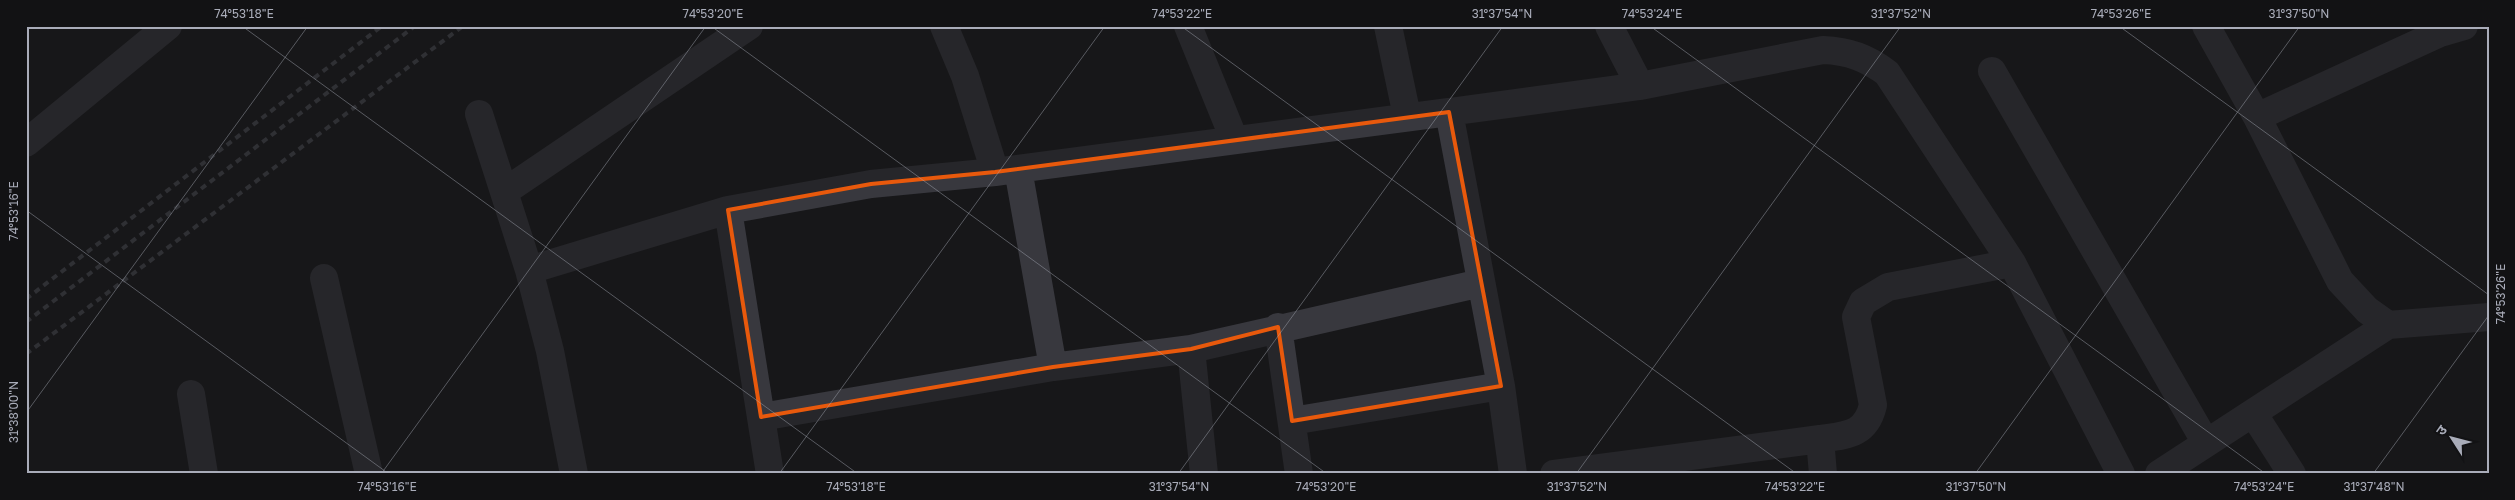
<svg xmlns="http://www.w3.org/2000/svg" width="2515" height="500" viewBox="0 0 2515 500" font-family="'Golos Text','Noto Sans Devanagari',sans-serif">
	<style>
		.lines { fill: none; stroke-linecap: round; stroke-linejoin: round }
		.minor { stroke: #38383e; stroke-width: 28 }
		.rail { stroke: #4d4e55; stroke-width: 4; stroke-dasharray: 6 5; stroke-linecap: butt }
		.marked { fill: none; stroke: #e8590c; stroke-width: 4; stroke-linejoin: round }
		.ticks { fill: none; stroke: #a9acb9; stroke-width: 1; stroke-opacity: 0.45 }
		.neatline { fill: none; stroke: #a9acb9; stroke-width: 2 }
		.ticks-label { font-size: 12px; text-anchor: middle; fill: #a9acb9 }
	</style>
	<rect width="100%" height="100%" fill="#171719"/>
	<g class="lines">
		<path class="minor" d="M944,26L965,76L995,172
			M1188,26L1234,139
			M1388,26L1407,116
			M1609,26L1640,86
			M2206,26L2257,117L2340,281L2367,310L2388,325L2489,317
			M1992,71L2206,443
			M479,114L529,270L550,351L574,474
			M2257,117L2440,33L2464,26
			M26,143L168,26
			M1018,169L1053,367L1191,349L1481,283
			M504,192L749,26
			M728,210L770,474
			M529,270L728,210L871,184L995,172L1449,112
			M324,278L369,474
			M1278,327L1299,474
			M1191,349L1204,474
			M191,394L204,474
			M2253,413L2292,474
			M761,417L1053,367
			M1292,421L1501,386
			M1513,474L1501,386L1449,112L1640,86L1823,50C1849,51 1867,58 1887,73L2012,263L2121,474
			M1554,474L1820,439
			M1823,474L1820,439C1847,435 1866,435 1873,405L1856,317L1863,302L1888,287L2012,263
			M2159,474L2388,325"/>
		<path class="rail" d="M26,299L382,26
			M26,322L415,26
			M26,354L463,26"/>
	</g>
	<path d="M0 0H2515V500H0ZM1449,112L1501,386L1292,421L1278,327L1191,349L1053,367L761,417L728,210L871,184L995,172Z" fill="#171719" fill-opacity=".55" fill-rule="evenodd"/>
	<path class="marked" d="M1449,112L1501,386L1292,421L1278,327L1191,349L1053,367L761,417L728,210L871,184L995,172Z"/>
	<path class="ticks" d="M242,26L858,474M711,26L1327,474M1181,26L1797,474M1650,26L2266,474M2119,26L2489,295M26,210L389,474M26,413L308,26M381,474L706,26M779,474L1105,26M1178,474L1503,26M1576,474L1901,26M1975,474L2300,26M2373,474L2489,315"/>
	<rect width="2515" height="500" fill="none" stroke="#121214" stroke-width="55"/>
	<g transform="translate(2452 438) rotate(306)" stroke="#121214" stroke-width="4" paint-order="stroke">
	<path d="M0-4L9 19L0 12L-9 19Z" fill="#a9acb9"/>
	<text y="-8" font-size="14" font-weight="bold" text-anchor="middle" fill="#a9acb9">उ</text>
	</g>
	<rect x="28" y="28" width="2460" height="444" class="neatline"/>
	<g class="ticks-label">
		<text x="244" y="18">74°53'18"E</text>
		<text x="713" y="18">74°53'20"E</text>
		<text x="1182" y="18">74°53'22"E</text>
		<text x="1502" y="18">31°37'54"N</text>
		<text x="1652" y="18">74°53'24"E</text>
		<text x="1901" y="18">31°37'52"N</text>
		<text x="2121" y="18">74°53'26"E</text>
		<text x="2299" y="18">31°37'50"N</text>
		<text transform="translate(14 211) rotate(-90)" y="4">74°53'16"E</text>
		<text transform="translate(2501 294) rotate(-90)" y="4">74°53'26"E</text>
		<text transform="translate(14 412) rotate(-90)" y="4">31°38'00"N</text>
		<text x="387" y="491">74°53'16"E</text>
		<text x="856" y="491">74°53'18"E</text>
		<text x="1179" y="491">31°37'54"N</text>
		<text x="1326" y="491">74°53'20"E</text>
		<text x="1577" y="491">31°37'52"N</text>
		<text x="1795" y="491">74°53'22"E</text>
		<text x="1976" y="491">31°37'50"N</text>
		<text x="2264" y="491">74°53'24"E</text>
		<text x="2374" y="491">31°37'48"N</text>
	</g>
</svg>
